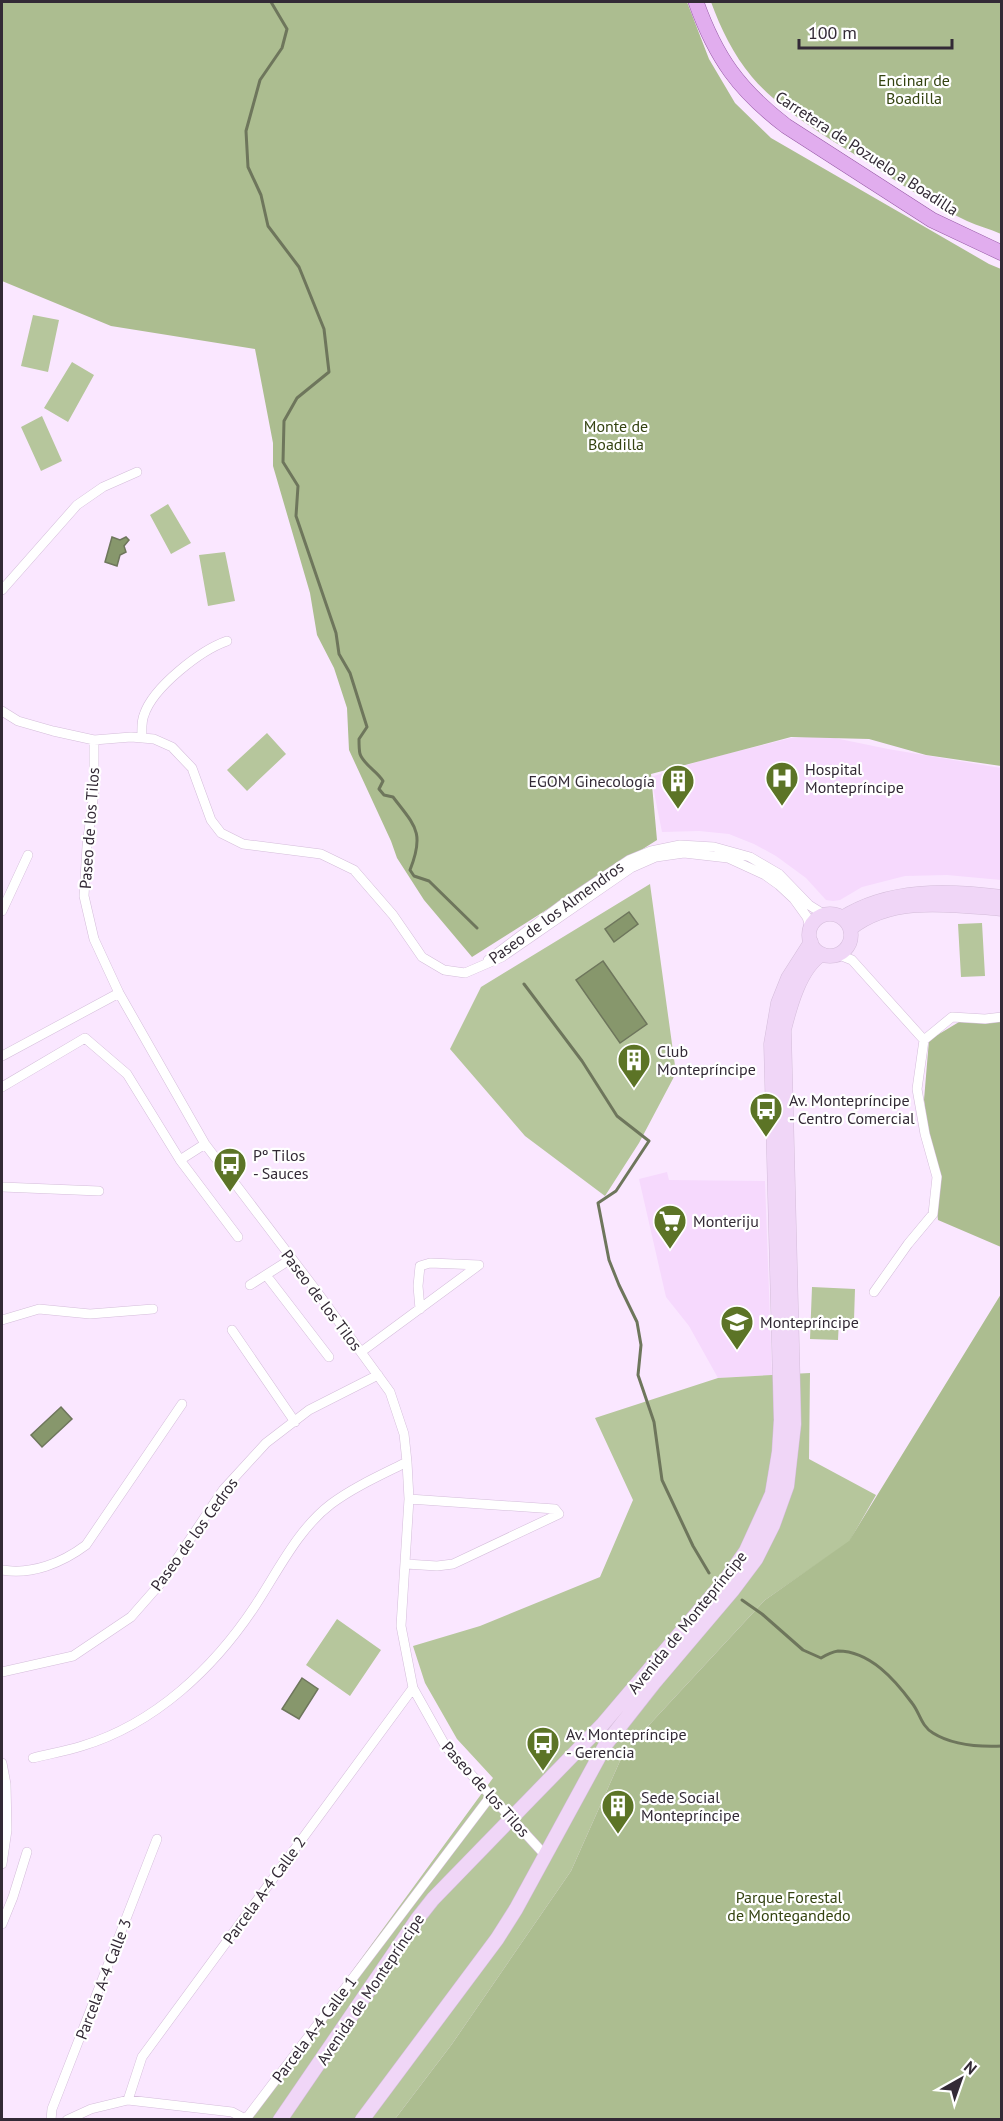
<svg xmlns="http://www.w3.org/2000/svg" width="1003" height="2121" viewBox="0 0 1003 2121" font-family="'PT Sans',sans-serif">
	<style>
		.built { fill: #f6d9fd }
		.green { fill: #b6c69c }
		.forest { fill: #acbd90 }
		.water { fill: #87976c; stroke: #6e765c; stroke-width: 1.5 }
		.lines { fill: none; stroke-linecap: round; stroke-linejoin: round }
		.stream { stroke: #6e765c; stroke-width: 3 }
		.street-casing { stroke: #d4bdda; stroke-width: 10 }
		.secondary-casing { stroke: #d4bdda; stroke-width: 15 }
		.primary-casing { stroke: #975ba6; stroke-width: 16 }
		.street { stroke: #fff; stroke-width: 9 }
		.secondary { stroke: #f0d6f7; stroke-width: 14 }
		.primary { stroke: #e1adee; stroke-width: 15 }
		.labels { text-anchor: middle; stroke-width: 4.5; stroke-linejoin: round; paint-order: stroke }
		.park-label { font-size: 16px; fill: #344311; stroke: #fff }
		.street-label { font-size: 16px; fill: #332a36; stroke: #fff }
		.poi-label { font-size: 16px; fill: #332a36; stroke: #fff; text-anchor: start }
	</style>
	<rect width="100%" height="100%" fill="#fae7ff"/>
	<path class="built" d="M825,736L888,749L1001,768V880L947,875L905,876L862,887L840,900L833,901L826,900L806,878L776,856L754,844L729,834L699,831L662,832L651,777L706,759L791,738Z
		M667,1172L669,1180L765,1181L772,1375L718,1378L689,1326L666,1297L639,1179Z"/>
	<path class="green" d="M33,315L59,320L48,372L21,366Z
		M72,362L94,375L68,422L44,408Z
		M42,416L62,461L41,471L21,427Z
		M168,504L191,543L171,554L150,515Z
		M225,552L235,601L208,606L199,555Z
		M267,733L286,754L247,791L227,770Z
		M650,884L676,1073L639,1143L605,1196L525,1136L450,1049L481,987Z
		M982,923L985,976L961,977L958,924Z
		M812,1287L855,1289L854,1320H839L838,1340L810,1339Z
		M810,1373L809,1459L876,1495L849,1542L765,1600L624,1752L571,1871L452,2044L395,2119L247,2120V2115L493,1778L457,1739L425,1683L413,1646L480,1626L600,1577L633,1500L595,1418L718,1378Z
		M337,1619L381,1650L350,1696L306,1665Z"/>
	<path class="forest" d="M2,2H687L709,59L735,103L771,138L989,264L1001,269V766L926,755L869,739L791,737L651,774L657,840L472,957L424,900L397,858L391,841L349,750L347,708L334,668L317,635L310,593L273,466V443L255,349L111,326L2,281Z
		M711,2H1001V234C990,229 978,226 967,221C929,203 893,179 857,156C823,135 778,108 752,77C733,54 721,29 711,2Z
		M1001,1019V1247L938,1220L924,1100L929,1040L959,1022Z
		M1001,1294V2119H395L452,2044L571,1871L624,1752L765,1600L849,1541Z"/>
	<path class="water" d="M112,537L120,540L126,537L129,540L124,546L126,552L120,555L117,566L105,562Z
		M629,912L638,924L614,942L605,929Z
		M603,961L647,1024L620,1043L576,980Z
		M61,1407L72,1419L42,1447L31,1435Z
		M302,1678L318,1689L299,1719L282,1709Z"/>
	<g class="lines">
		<path class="stream" d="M271,2L287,29L282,48L260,80L246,131L248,167L261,195L268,226L299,267L324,329L329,372L297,398L284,421L283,462L298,486L296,516L336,633L339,654L350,673L367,727L359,739C359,743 359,750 360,754C364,765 377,771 383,781L379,789L384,795L393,797C415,826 425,832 410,870L414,876L429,881L477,928
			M524,984L582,1061L617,1116L649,1141L616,1191L598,1203L609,1260L619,1285L637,1322L641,1345L638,1375L654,1422L662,1480L693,1546L709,1573
			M742,1600L762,1614L803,1650L821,1658C826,1655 832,1652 838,1651C870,1651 895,1680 912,1703C920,1713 921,1726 933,1733C952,1745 980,1747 1002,1746"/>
		<g class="street-casing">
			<path id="street" d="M2,590L77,505L103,487L137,472
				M2,711L18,721L53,731L94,740L131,737L154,739L172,747L192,768L211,820L221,833L243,844L321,854L354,870L393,915L422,957L444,970L465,973L502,957L631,868L656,857L684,853L728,858L765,875L779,885L794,899L807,917L810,927
				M142,738C142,730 141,722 144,715C153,687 201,650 227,641
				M94,740V792L87,846L84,896L94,939L119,993L205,1144L315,1289L390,1392L404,1434L407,1462L409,1499L401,1626L413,1688L446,1747L545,1855
				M2,911L28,855
				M837,954L852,960L924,1040
				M488,960L560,906L629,860L651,851L680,845L714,847L750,857L779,874L809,905L825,915
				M2,1056L119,993
				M2,1087L85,1038L127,1074L180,1160L238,1237
				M180,1160L205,1144
				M2,1187L99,1191
				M266,1275L329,1357
				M250,1285L291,1259
				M874,1292L908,1244L933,1214L937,1177L925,1134L917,1089L924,1040L952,1017L985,1019L1002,1017
				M2,1320L39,1309L90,1314L153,1309
				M232,1330L295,1422
				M361,1352L479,1265L430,1263L420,1266L418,1286L420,1309
				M406,1564L437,1566L453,1564L559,1514L555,1509L409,1499
				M2,1570C32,1575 62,1563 86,1545L182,1404
				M2,1672L73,1656L131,1617L160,1584L223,1490L266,1443L309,1410L378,1375
				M33,1758C49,1754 66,1751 82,1746C155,1724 214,1668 255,1606C278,1571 298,1529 331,1504C354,1487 381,1475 407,1462
				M2,1763L6,1784L7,1830L2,1864
				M2,1924L13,1897L27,1852
				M128,2100L142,2057L413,1688
				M246,2119L490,1797
				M51,2120L52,2109L157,1839
				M67,2120L91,2109L128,2100L232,2112L247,2120"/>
		</g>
		<g class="secondary-casing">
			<path id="secondary" d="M809 935a21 21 0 1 1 42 0a21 21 0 1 1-42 0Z
				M842,918C889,888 948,890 1002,897
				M850,929C891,895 953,905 1002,909
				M280,2120L418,1918L433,1899L602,1725L727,1578L746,1551L772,1494L779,1452L781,1420L771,1044L778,1003L788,978L811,942
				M362,2120L497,1939L516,1909L606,1744L654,1683L732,1591L756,1559L773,1525L787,1486L794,1424L784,1030C790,1006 800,968 822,954"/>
		</g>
		<g class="primary-casing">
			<path id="primary" d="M696,2C716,58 739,90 786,126L932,220L1002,253"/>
		</g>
		<use href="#street" class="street"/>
		<use href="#secondary" class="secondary"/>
		<use href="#primary" class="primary"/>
	</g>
	<defs>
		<g id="hospital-pin" transform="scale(1.725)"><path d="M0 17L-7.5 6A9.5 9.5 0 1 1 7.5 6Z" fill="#5c7426" stroke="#fff"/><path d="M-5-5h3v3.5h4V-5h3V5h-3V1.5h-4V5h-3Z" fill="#fff"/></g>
		<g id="building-pin" transform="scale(1.725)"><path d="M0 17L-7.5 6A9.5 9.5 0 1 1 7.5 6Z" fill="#5c7426" stroke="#fff"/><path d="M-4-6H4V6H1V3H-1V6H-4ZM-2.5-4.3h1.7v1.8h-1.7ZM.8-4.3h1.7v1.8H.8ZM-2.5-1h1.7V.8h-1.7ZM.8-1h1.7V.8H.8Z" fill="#fff"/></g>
		<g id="bus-pin" transform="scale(1.725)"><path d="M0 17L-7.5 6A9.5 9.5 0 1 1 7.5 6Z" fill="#5c7426" stroke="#fff"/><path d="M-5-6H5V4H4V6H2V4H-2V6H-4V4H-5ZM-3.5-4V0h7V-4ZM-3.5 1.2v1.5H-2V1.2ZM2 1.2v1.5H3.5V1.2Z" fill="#fff"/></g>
		<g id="supermarket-pin" transform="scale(1.725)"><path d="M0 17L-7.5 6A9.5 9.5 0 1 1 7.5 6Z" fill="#5c7426" stroke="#fff"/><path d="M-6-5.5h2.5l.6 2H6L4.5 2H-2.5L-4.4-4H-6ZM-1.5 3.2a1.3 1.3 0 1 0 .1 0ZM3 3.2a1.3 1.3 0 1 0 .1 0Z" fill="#fff"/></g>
		<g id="school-pin" transform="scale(1.725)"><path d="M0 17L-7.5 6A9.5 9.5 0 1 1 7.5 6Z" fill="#5c7426" stroke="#fff"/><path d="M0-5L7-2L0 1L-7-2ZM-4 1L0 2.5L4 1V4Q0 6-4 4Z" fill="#fff"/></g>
	</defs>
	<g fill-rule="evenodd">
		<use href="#hospital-pin" x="782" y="778"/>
		<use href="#building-pin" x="678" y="781"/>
		<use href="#building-pin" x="634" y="1060"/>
		<use href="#bus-pin" x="766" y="1109"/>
		<use href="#bus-pin" x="230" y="1164"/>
		<use href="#supermarket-pin" x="670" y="1221"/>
		<use href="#school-pin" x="737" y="1322"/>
		<use href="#bus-pin" x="543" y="1743"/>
		<use href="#building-pin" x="618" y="1806"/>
	</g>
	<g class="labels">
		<g class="park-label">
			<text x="914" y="86">Encinar de<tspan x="914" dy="18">Boadilla</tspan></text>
			<text x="616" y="432">Monte de<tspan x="616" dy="18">Boadilla</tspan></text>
			<text x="789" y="1903">Parque Forestal<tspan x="789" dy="18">de Montegandedo</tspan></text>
		</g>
		<g class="street-label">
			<text transform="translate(867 153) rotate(33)" y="6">Carretera de Pozuelo a Boadilla</text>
			<text transform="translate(89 828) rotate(-86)" y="6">Paseo de los Tilos</text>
			<text transform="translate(556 912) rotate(-36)" y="6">Paseo de los Almendros</text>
			<text transform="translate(322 1300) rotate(53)" y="6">Paseo de los Tilos</text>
			<text transform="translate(194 1534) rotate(-54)" y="6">Paseo de los Cedros</text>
			<text transform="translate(687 1622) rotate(-51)" y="6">Avenida de Montepríncipe</text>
			<text transform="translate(486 1789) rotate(48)" y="6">Paseo de los Tilos</text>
			<text transform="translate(264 1890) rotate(-54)" y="6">Parcela A-4 Calle 2</text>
			<text transform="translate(103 1979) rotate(-69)" y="6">Parcela A-4 Calle 3</text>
			<text transform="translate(370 1989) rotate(-56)" y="6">Avenida de Montepríncipe</text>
			<text transform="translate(314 2029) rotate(-53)" y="6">Parcela A-4 Calle 1</text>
		</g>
		<g class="poi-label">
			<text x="805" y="775">Hospital<tspan x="805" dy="18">Montepríncipe</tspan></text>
			<text x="655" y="787" text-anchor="end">EGOM Ginecología</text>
			<text x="657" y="1057">Club<tspan x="657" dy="18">Montepríncipe</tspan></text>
			<text x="789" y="1106">Av. Montepríncipe<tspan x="789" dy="18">- Centro Comercial</tspan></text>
			<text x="253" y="1161">Pº Tilos<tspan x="253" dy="18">- Sauces</tspan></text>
			<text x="693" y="1227">Monteriju</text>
			<text x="760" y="1328">Montepríncipe</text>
			<text x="566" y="1740">Av. Montepríncipe<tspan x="566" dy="18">- Gerencia</tspan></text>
			<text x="641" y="1803">Sede Social<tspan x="641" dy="18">Montepríncipe</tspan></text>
		</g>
	</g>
	<rect width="1003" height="2121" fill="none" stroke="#332a36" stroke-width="6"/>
	<g transform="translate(961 2079) rotate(40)" stroke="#ffffff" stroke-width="4.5" paint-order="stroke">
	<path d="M0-4.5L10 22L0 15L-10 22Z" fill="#332a36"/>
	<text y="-9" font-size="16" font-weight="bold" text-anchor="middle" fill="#332a36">N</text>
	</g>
	<path d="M799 39v9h153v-9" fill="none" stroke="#332a36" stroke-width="3"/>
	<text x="808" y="39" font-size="18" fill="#332a36" stroke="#ffffff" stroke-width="4.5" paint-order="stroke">100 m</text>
</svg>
